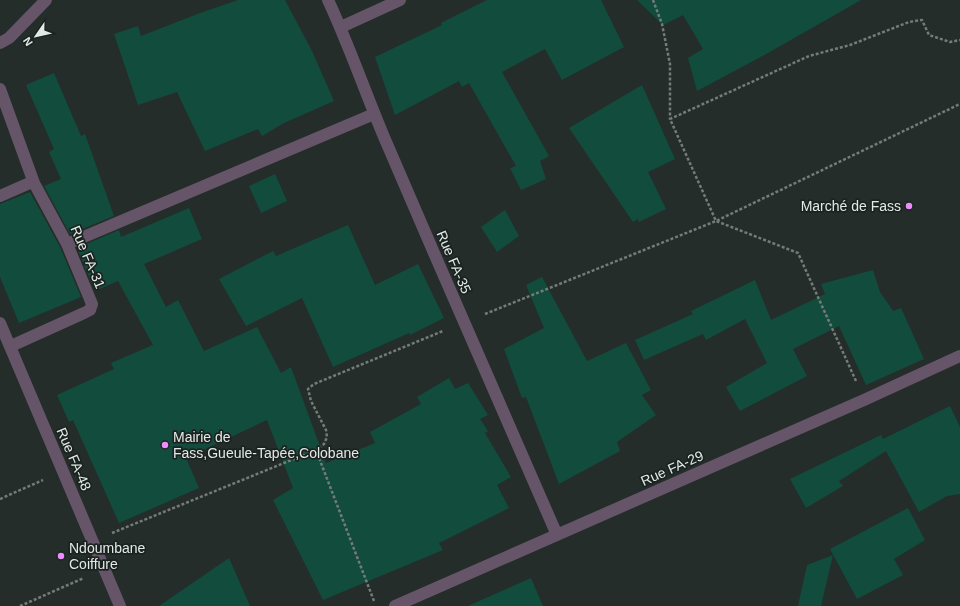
<svg xmlns="http://www.w3.org/2000/svg" width="960" height="606" viewBox="0 0 960 606" font-family="Arial,sans-serif">
	<style>
		.building { fill: #124c3d }
		.lines { fill: none; stroke-linecap: round; stroke-linejoin: round }
		.path { stroke: #747b79; stroke-width: 2.5; stroke-dasharray: 3 2; stroke-linecap: butt }
		.street { stroke: #665568; stroke-width: 12 }
		.poi-dot { fill: #eb8dfc; stroke: #1b2320; stroke-width: 1.5 }
		.labels { text-anchor: middle; stroke-width: 3.5; stroke-linejoin: round; paint-order: stroke }
		.poi-label { font-size: 14px; fill: #e3e9e7; stroke: #1b2320; text-anchor: start }
		.street-label { font-size: 14px; fill: #e3e9e7; stroke: #1b2320 }
	</style>
	<rect width="100%" height="100%" fill="#242d2a"/>
	<path class="building" d="M238,0H285L312,51L334,101L284,123L262,136L258,129L205,151L177,92L138,105L114,34L138,26L141,36L200,13Z
		M487,0H601L624,47L562,80L545,49L502,72L549,156L540,161L546,179L521,190L510,168L516,166L469,83L462,87L459,81L395,115L375,57L442,25L441,23Z
		M637,0H861L768,53L697,91L688,58L703,49L683,15L663,25Z
		M54,73L81,136L85,134L114,216L70,234L44,186L61,179L49,152L54,149L26,85Z
		M642,85L675,159L648,172L666,209L639,222L638,219L633,222L569,128Z
		M275,174L287,201L261,213L249,186Z
		M30,192L60,247L81,297L19,323L0,277V204Z
		M189,208L202,239L144,264L166,307L178,300L204,351L257,327L281,373L291,367L326,463L375,443L370,432L421,404L417,397L449,378L455,389L468,383L488,415L480,419L488,431L485,433L511,477L497,485L509,508L439,543L443,550L323,600L273,500L293,488L267,420L186,458L199,488L119,523L73,420L69,422L57,395L114,369L111,363L153,345L118,281L95,291L77,248L119,230L121,237Z
		M505,210L519,236L497,252L481,227Z
		M348,225L375,285L418,264L444,318L410,335L409,333L333,367L302,298L246,326L219,279L273,251L276,256Z
		M873,270L880,292L893,311L901,308L924,359L866,385L839,326L793,349L807,376L740,411L726,387L767,363L745,319L706,340L703,334L644,360L635,340L693,314L691,311L755,280L771,320L825,294L821,284Z
		M542,277L587,361L626,343L651,390L642,395L656,415L617,442L620,451L559,484L526,397L522,398L504,349L544,328L526,285Z
		M950,406L960,427V494L947,496L919,512L886,451L839,481L843,486L806,508L790,479L881,435L883,439Z
		M908,508L925,540L894,559L903,575L857,599L830,549Z
		M833,555L821,606H798L807,565Z
		M229,558L250,606H159Z
		M531,578L543,606H468Z"/>
	<g class="lines">
		<path class="path" d="M653,0L662,24L670,64V119
			M485,314L716,221L960,104
			M856,381L798,253L716,221L670,119L809,56L850,45L909,22L922,20L929,35L950,42L960,40
			M0,499L43,480
			M112,533L316,450
			M374,601L316,450L324,444L327,437L326,430L311,401L308,389L314,384L443,331
			M20,606L84,578"/>
		<path class="street" d="M328,0C349,45 365,92 384,137C441,270 499,403 557,535
			M341,27L400,0
			M0,43L9,38L46,0
			M0,89L34,183L67,244L92,304L90,310L84,313L11,346
			M0,196L32,182L34,183
			M67,244L374,114
			M0,323L120,606
			M395,606L864,400L960,356"/>
	</g>
	<g class="poi-dot">
		<circle cx="909" cy="206" r="4"/>
		<circle cx="165" cy="445" r="4"/>
		<circle cx="61" cy="556" r="4"/>
	</g>
	<g class="labels">
		<g class="poi-label">
			<text x="901" y="211" text-anchor="end">Marché de Fass</text>
			<text x="173" y="442">Mairie de<tspan x="173" dy="16">Fass,Gueule-Tapée,Colobane</tspan></text>
			<text x="69" y="553">Ndoumbane<tspan x="69" dy="16">Coiffure</tspan></text>
		</g>
		<g class="street-label">
			<text transform="translate(88 257) rotate(67)" y="5">Rue FA-31</text>
			<text transform="translate(454 262) rotate(67)" y="5">Rue FA-35</text>
			<text transform="translate(74 459) rotate(67)" y="5">Rue FA-48</text>
			<text transform="translate(672 468) rotate(-24)" y="5">Rue FA-29</text>
		</g>
	</g>
	<g transform="translate(36 36) rotate(236)" stroke="#1b2320" stroke-width="3" paint-order="stroke">
	<path d="M0-3L7 15L0 10L-7 15Z" fill="#e3e9e7"/>
	<text y="-6" font-size="11" font-weight="bold" text-anchor="middle" fill="#e3e9e7">N</text>
	</g>
</svg>
